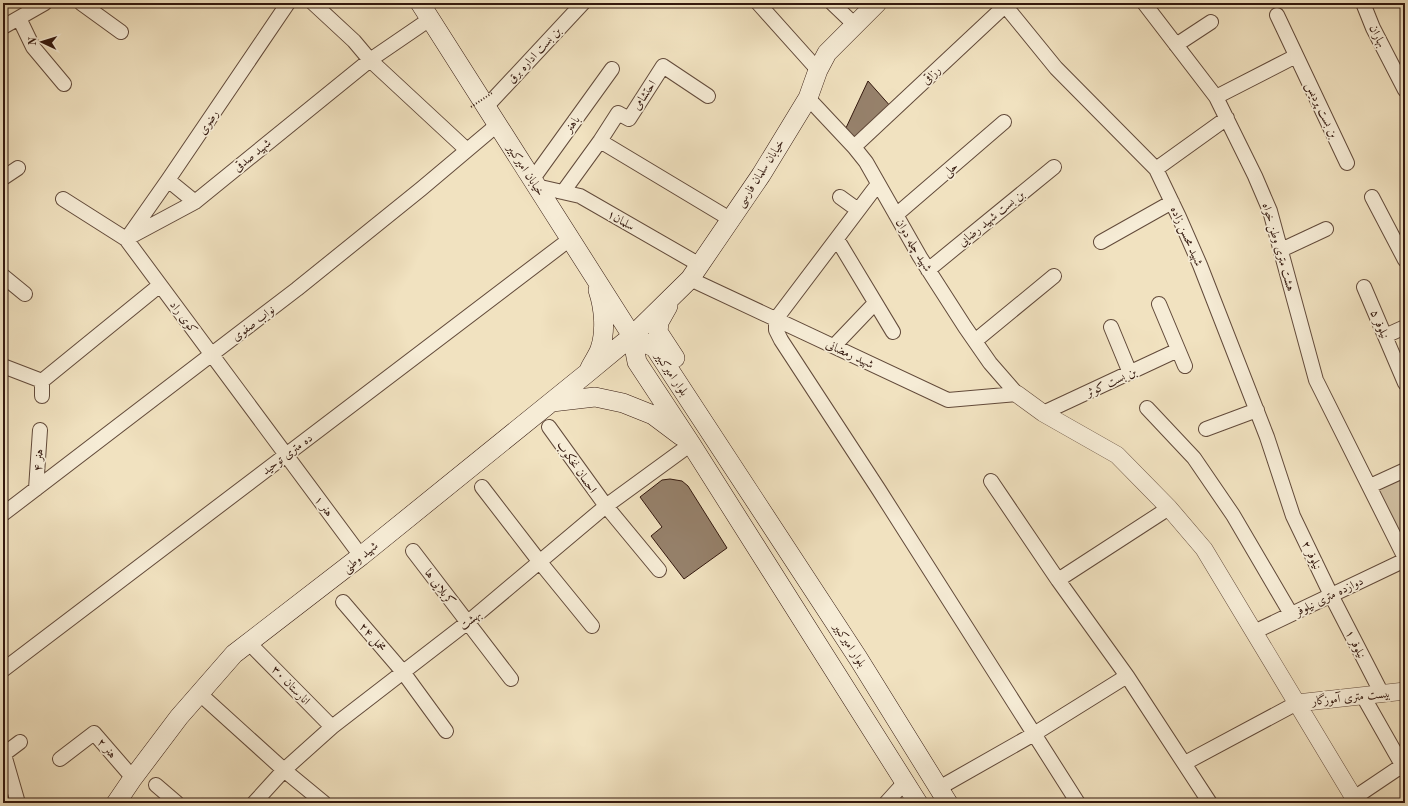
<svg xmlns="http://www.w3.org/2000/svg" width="1408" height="806" viewBox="0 0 1408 806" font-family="'Old Standard TT',Amiri,serif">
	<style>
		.green { fill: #d1c0a2; stroke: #826c58 }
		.building { fill: #96816b; stroke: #33180e }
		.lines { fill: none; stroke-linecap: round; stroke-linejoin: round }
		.minor-casing { stroke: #624a3a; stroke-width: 16 }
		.tertiary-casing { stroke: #624a3a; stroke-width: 18 }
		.secondary-casing { stroke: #33180e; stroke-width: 20 }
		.minor { stroke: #f6ecd6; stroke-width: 14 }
		.tertiary { stroke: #f6ecd6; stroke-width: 17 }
		.secondary { stroke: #f6ecd6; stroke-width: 19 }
		.path-bridge { stroke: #33180e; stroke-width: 2; stroke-dasharray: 1 2; stroke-linecap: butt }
		.labels { text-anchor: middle; stroke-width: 3.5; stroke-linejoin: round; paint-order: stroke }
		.street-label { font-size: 12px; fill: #33180e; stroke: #f6ecd6 }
	</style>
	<rect width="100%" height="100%" fill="#f1e2c0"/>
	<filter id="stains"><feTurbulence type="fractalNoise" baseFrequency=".005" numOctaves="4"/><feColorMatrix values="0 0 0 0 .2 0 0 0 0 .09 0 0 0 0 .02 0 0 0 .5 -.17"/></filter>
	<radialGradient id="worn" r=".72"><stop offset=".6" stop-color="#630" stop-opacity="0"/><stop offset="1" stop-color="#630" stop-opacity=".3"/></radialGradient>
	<path class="green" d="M1405,476V543L1377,489Z"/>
	<path class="building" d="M868,81L892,108L855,142L845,130Z
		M670,479L682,481L688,486L727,548L684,579L651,536L662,527L640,497L662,480Z"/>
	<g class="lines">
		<g class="minor-casing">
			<path id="minor" d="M81,3L121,32
				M313,3L354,41L370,60L467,150
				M758,3L818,70
				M832,3L855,25
				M1003,3L1056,68L1156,169L1179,217L1200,265L1267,437L1293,516L1331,595L1382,694
				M1144,3L1216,97L1255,176L1270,211L1316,380L1405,558
				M1363,3L1373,28L1405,90
				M1277,15L1347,163
				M19,18L33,47L64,84
				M3,27L45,3
				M1176,45L1211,22
				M1216,97L1296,56
				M808,98L854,147L866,162L920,257L965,327L990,363L1017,394
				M486,107L583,3
				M600,141L730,219
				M854,147L1008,3
				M1156,169L1227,118
				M3,178L18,168
				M168,180L195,202
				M532,180L612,69
				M878,184L776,319V330L781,340L879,490L1078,803
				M536,186L580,196L700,265
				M563,192L600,141L618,113L629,119L663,66L708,96
				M840,197L858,210
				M1372,197L1405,260
				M63,199L126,239L361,556
				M896,215L1004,122
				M128,237L168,180L288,3
				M126,239L195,202L370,60L430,19
				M837,239L893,332
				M1101,242L1172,202
				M1281,250L1326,229
				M928,270L1054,167
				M3,276L25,294
				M690,279L948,400L1017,394
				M1364,287L1405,383
				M1159,304L1185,366
				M1111,327L1130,373
				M1385,336L1405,327
				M975,341L1054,276
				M834,346L875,303
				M3,366L42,381L160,285
				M42,396V381
				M1147,408L1194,458L1233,515L1291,614
				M1043,413L1178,350
				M549,427L606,506L659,570
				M1206,429L1257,410
				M991,481L1058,580L1127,676L1210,803
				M1370,486L1405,470
				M482,487L539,561L592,626
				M36,489L40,430
				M3,514L297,289L421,189L497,125
				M413,551L511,679
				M1058,580L1169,508
				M343,602L403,672L446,731
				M1254,632L1405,560
				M249,643L332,727
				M3,670L570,239
				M200,694L284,770L324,803
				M1363,696L1405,770
				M3,751L18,803
				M4,754L20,742
				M60,759L94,733L133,778
				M1185,763L1297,703
				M156,785L177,803
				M939,788L1034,734L1127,676
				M1354,798L1403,765
				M254,803L284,770L332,727L468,622L606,506L691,444
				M886,803L905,782"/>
		</g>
		<g class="tertiary-casing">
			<path id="tertiary" d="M1017,394L1043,413L1117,455L1169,508L1204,549L1357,803
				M1297,703L1405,691"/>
		</g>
		<g class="secondary-casing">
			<path id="secondary" d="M420,3L632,336L637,362L691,444L918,803
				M668,306L659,322L658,332L675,358
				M632,336L655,348L858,658L948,803
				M590,368C593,362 598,355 600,349C606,331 604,308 598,290
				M552,402L595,397L623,403L653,415L681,436
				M116,803L133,778L179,717L234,654L361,556L586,374L632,336L690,279L761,175L808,98L818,70L827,53L877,3"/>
		</g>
		<use href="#minor" class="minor"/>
		<use href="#tertiary" class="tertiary"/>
		<use href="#secondary" class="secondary"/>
		<path class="path-bridge" d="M471,107L492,93"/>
	</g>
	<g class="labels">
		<g class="street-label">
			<text transform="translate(1378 36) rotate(64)" y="4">بهاران</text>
			<text transform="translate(534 55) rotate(-47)" y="4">بن بست اداره برق</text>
			<text transform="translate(931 75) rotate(-43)" y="4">رزاقی</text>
			<text transform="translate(644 95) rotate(-56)" y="4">احتشامی</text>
			<text transform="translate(1322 110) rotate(65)" y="4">بن بست پردیس</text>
			<text transform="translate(208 122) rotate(-56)" y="4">رضوی</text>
			<text transform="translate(572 124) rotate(-54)" y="4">باهنر</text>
			<text transform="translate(252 155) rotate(-39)" y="4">شهید صدقی</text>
			<text transform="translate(950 169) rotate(-41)" y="4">حلی</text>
			<text transform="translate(526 170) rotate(57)" y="4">خیابان امیرکبیر</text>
			<text transform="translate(760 173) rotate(-57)" y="4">خیابان سلمان فارسی</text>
			<text transform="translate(991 218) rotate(-39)" y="4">بن بست شهید رضایی</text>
			<text transform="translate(621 220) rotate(30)" y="4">سلمان۱</text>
			<text transform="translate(1187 236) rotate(66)" y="4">شهید محسن زاده</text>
			<text transform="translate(914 245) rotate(59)" y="4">شهید چله دوان</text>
			<text transform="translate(1279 247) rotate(74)" y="4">هشت متری وطن خواه</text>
			<text transform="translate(184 317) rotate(53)" y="4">کوی راد</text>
			<text transform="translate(253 323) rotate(-37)" y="4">نواب صفوی</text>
			<text transform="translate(1380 324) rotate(67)" y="4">نیلوفر ۵</text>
			<text transform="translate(850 354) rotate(25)" y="4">شهید رمضانی</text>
			<text transform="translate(672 374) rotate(56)" y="4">بلوار امیرکبیر</text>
			<text transform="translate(1111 382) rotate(-25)" y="4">بن بست کوثر</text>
			<text transform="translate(287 454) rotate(-37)" y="4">ده متری توحید</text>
			<text transform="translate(38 460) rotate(-86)" y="4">هنر ۴</text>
			<text transform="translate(577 467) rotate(55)" y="4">احسان نخکوب</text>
			<text transform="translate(324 506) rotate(53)" y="4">هنر ۱</text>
			<text transform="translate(1312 555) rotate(64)" y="4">نیلوفر ۲</text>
			<text transform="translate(360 557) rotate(-39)" y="4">شهید وطنی</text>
			<text transform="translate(440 587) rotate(53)" y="4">کربلایی ها</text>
			<text transform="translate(1329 596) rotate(-26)" y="4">دوازده متری نیلوفر</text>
			<text transform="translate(470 620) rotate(-39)" y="4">بهشت</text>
			<text transform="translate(373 637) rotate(49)" y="4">مخمل ۲۴</text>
			<text transform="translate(1356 644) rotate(63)" y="4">نیلوفر ۱</text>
			<text transform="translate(850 645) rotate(57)" y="4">بلوار امیرکبیر</text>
			<text transform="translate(291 685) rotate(46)" y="4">انارستان ۳۰</text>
			<text transform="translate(1351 697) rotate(-6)" y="4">بیست متری آموزگار</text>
			<text transform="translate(107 748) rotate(49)" y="4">هنر ۲</text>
		</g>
	</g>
	<rect width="1408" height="806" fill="none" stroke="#f1e2c0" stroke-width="16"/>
	<rect x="4" y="4" width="1400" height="798" fill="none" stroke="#33180e" stroke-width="2"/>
	<rect x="8" y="8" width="1392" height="790" fill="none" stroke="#33180e"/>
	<g transform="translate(42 42) rotate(274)" stroke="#f6ecd6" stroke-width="3" paint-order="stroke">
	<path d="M0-3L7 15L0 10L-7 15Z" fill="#33180e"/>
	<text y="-6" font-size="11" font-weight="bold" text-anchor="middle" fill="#33180e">N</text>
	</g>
	<rect width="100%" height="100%" filter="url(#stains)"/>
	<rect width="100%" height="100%" fill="url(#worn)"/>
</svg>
